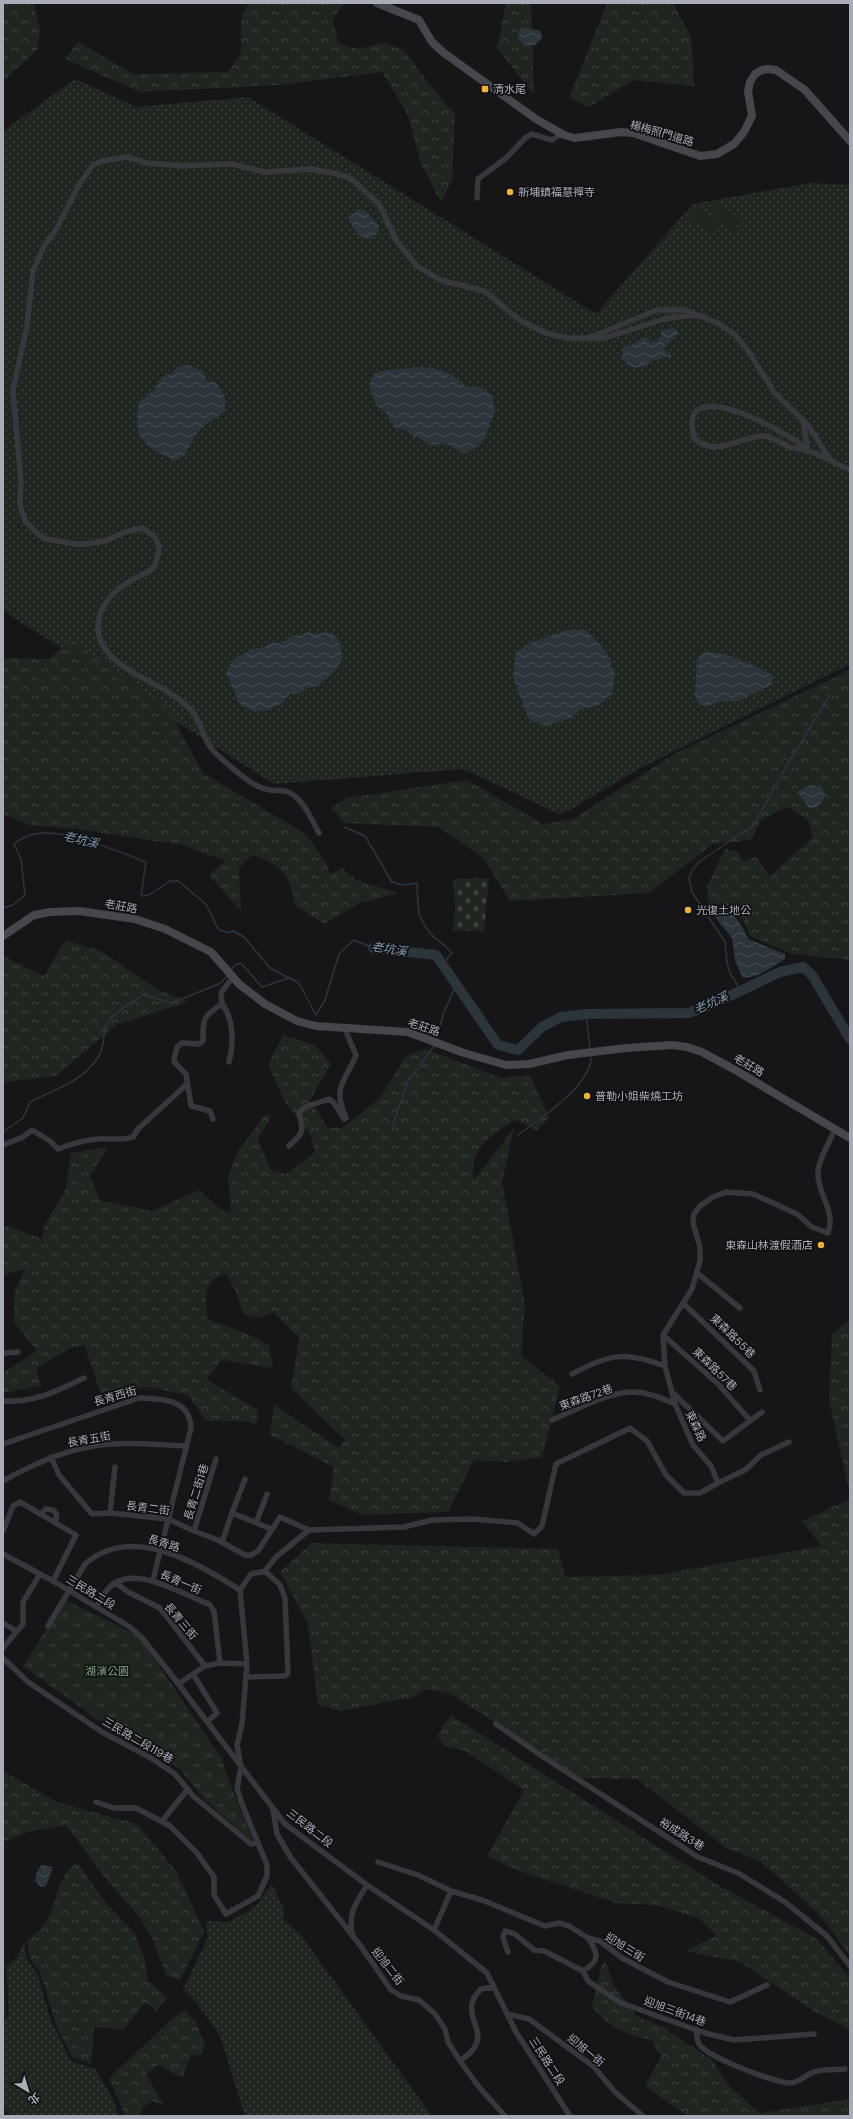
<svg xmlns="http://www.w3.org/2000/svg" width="853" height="2119" viewBox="0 0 853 2119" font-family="'DM Sans','Noto Sans TC',sans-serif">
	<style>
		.grass { fill: url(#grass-dots) }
		.forest { fill: url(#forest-crowns) }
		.cemetery { fill: url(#cemetery-stones) }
		.park { fill: url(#park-tufts) }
		.garden { fill: #1e261f }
		.water { fill: url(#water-waves) }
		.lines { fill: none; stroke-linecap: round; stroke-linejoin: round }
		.stream { stroke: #2c353c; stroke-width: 1.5 }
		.river { stroke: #2c353c; stroke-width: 10 }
		.street { stroke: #37383d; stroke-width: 5.5 }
		.secondary { stroke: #45474d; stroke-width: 8 }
		.poi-dot { fill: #f2b134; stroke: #111113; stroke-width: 1.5 }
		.labels { text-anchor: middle; stroke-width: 3.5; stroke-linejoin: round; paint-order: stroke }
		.poi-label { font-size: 11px; fill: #a8adb8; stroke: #111113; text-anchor: start }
		.street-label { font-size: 11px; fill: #a8adb8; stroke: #111113 }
		.park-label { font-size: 11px; fill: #7fa381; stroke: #111113 }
		.water-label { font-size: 12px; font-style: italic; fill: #7f9bb3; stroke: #111113 }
	</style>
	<defs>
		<pattern id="grass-dots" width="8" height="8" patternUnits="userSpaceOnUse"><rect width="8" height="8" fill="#1e261f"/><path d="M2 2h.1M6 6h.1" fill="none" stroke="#3c433d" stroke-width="1.8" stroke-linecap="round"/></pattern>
		<pattern id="forest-crowns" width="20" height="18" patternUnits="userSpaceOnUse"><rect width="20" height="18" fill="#1e261f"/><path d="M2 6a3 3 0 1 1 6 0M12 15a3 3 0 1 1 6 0" fill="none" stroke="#3c433d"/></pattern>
		<pattern id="cemetery-stones" width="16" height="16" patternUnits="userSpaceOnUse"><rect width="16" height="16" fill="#1e261f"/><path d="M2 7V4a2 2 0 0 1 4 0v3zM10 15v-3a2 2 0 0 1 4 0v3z" fill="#3c433d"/></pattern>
		<pattern id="park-tufts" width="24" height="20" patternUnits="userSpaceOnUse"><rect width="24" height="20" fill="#1e261f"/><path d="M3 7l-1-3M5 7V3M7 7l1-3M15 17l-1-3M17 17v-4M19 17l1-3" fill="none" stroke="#3c433d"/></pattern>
		<pattern id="water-waves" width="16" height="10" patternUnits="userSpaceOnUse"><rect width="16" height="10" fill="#2c353c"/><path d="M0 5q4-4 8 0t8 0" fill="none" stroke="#485056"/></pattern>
	</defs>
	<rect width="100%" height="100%" fill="#161618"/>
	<path class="grass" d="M75,79L137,107L248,97L596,314L693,204L810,183L850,185V664L637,770L561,815L463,769L274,784L3,611V131Z
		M272,1884L284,1909L283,1919L300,1934L432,2116H245L220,2036L195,2001L183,1990L208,1937L206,1921L228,1922L254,1908Z
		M24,1942L27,1959L38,1975L51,2021L71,2061L95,2069L114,2101L119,2116H12L3,2107V2021L9,2013L6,1967L17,1957Z"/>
	<path class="forest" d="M3,3H33L40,27L38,49L3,82Z
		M249,3H344L333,20L338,43L357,49L383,43L404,50L430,85L455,114L452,180L441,202L421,164L408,115L382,72L280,85L140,92L65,59L78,42L134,74L228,72L241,53V17Z
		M506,3H531L534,95L497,48Z
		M607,3H673L691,37L694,86L634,80L589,107L569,98Z
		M71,639L167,707L203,773L306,834L327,865L330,874L342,868L356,880L398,893L360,903L324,924L295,906C289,872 284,868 253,855L239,868L241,911L209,875L226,861L182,845L76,829L29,825L3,814V658L49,659Z
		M850,670V960L792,954L750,936L743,920L724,903L709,909L707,887L725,849L737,851L744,861L756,857L770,876L813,837L808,820L787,807L762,819L751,840L713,844L649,893L510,901L483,858L439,827L344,823L331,808L347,798L467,780L543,824L573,819L674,754Z
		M65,940L103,952L156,989L189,1002L116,1025L56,1076L5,1082L3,1081V956L44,976Z
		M283,1035L315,1045L331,1064L310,1100L328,1128H342L381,1097L406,1055L425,1049L502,1078L530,1075L549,1118L537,1130L515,1120C491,1135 468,1149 474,1180L514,1128L502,1182L525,1304L521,1356L560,1386L542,1457L507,1462L474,1460L448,1512L362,1515L329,1500L334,1467L270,1435L274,1405L339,1448L345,1440L291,1388L299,1338L273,1312L258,1318L243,1314L236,1292L226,1273C201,1284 207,1295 207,1319L250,1335L269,1345L273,1368L222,1360L206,1379L258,1410L256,1424L240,1421H206L188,1395L149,1387L101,1395L85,1346L73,1347L36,1368L41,1386L3,1393V1373L37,1351L14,1322V1293L25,1269L3,1275V1228L7,1226L43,1239V1228L66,1189L71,1153L108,1147L90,1177L100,1200L152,1211L199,1190L223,1211L231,1213L228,1177L238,1151L266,1114L271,1117L258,1139L271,1170L285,1174L303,1162L315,1152L310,1134L284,1100L268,1065Z
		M850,1320V1493L829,1400L832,1334Z
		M850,1499V1956L820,1915L760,1861L726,1848L637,1779L581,1778L451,1694L427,1689L412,1697L341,1711L318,1705L308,1624L280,1572L312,1543L558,1549L565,1577L657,1575L821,1546L802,1521Z
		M451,1715L716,1884L817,1939L850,1978V2030L812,2010L740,1962L685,1951L716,1936L700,1919L656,1905L616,1903L516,1870L487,1856L524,1790L465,1751L444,1746L437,1735Z
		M3,1771L57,1802L137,1824L177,1872L204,1932L180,1980L166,1975L152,1938L141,1919L105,1878L66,1825L31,1831L3,1842Z
		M77,1862L106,1903L134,1932L144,1957L148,1980L167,1998L155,2012L154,2008L145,2002L124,2029L94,2027L91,2064L72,2057L57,2028L40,1973L29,1957L27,1940C33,1936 39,1931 44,1925C58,1907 54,1879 77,1862Z
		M605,1960L613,1984L636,2016L665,2028L713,2061L730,2087L760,2113L850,2099V2116H688L645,2086L661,2056L651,2040C621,2033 613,2029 592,2007L600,1970Z
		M3,1969L6,2014L3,2018Z
		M185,2010L196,2022L205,2046L201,2055L191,2056L183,2076L174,2074L159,2064L146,2074L164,2105L152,2101L142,2108L141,2116H125L109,2078L173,2018Z"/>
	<path class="cemetery" d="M489,878L484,931H453L455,908L453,879Z"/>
	<path class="park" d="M65,1600L139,1636L222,1759C229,1787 244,1814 253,1842L207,1802L178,1767L119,1735L23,1666Z"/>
	<path class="garden" d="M718,203L742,220L734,232L710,215Z
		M697,207L721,224L713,235L688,218Z"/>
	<path class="water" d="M521,27L541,31L542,39L535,45L524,46L518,38Z
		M359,209L366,211L379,226L378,233L370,239C359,238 351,228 349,217Z
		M674,327L679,333L663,348L667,353L670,352L671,357H661L658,361L654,359C643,370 631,371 622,359L623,347C632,346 638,340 647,337L650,342L655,343L662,336L660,331Z
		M190,365L203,372L207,381L216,382L225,397V411L203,427L195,436L185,455L174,461C145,445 131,440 139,402L154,390L162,377L172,373L179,366Z
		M417,367L434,368L452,375L466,386L483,388L492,396L495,411L483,442L465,454L446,444L427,445L419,437H414L407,430L395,428L387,414L376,405L369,386L373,375L382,371Z
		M567,630H586L606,651L615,675L612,694L598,706L581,709L571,718L546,726L531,721L527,715L513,677L516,652L535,641Z
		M307,632L319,634L325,632L332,633L339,640L343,657L336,670L317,686L307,688L299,694L291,693L281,704L267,710L254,712L239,703L226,672L234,659L252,649L265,647L270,643H282L293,635L301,636Z
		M706,652C730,653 752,664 774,676L771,685L738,701H721L708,706L699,705L695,697L697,658Z
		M811,785L821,786L825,794C823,802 819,808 809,808L797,792Z
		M723,905C735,914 742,925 748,939L785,954V959C774,966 755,980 742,977L735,960L732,938L716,918L714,909Z
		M41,1865L53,1867L46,1886L41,1887L35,1881L36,1874Z"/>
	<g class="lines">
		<path class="stream" d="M344,827L365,836L392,882L402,885L417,883C418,906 416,918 433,936C439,942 446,946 452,953L443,964
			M3,908L13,905L25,895L21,859L14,844C18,841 22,838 27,836C58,824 116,851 146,862L141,896L149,895L170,881H178L206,904L218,929L228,933L233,931L244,937L270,968L299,983L316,1015L325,1000L339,954L354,940L373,948
			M231,970L235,965L241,963L262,987L289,978
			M741,991L730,973L727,962L725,942L692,892L689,878L693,869L700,861L754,825L783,772L830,695
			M586,1014L590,1049
			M436,1040L444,1012L457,983
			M393,1124L408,1081L435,1045
			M3,1132L23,1118L30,1102C55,1089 83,1082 99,1056C104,1048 103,1035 106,1026C109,1015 134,1001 143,995L172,1003L221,983L228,975
			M518,1135C539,1119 594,1084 591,1055"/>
		<path class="river" d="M373,948L436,955L498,1045L518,1050L542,1027L561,1017L586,1014L689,1013L715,1003L780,972L803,967L812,975L850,1039"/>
		<path class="street" d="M477,198L478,179L506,158L525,138L532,134L552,140L561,134
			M589,338L657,310H685L720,324L735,335L747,349L774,392L808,425L831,461
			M803,421L808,450
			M808,450C793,436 709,388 694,414C690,421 693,430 694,438C716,459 739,436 764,436C773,437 783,445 792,448C797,449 803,449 808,451C822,455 836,464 850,470
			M319,833C311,819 304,799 288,792C283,790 276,791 270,790C262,789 253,784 246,779C235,770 221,760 212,749C201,736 201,718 188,707C166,685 132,678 110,655C87,631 100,601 125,584C133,578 147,574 154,567C155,565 156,561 157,558C163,543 155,535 142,528L125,532L105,541L86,544H76L45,539L38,534L25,521L20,505L21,482L13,390L27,326L33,271L44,246L57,228L80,183L93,165L102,161L127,157L147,163L182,166L231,164L265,172L311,169L342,175L353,180L379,204L397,242L417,266L440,280L484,291L521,321L546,333L567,338H605L664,319L691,315L704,317
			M222,1004C234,1019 234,1044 229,1062
			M213,1119L210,1111L191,1106L186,1074L175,1063L174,1059L177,1047L182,1043L199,1044L203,1041C203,1018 203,1016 222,1004L221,993L233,977
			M3,1145L23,1137L32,1130L50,1141L58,1149C71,1144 84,1140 98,1139C110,1138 122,1141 133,1137L138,1129L187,1084
			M289,1146C304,1132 304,1132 299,1113L305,1107L329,1099L334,1103L344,1119L346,1118C332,1085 345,1083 356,1055L344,1027
			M697,1273L740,1308
			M683,1303L754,1371L760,1390
			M663,1335L717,1383L750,1420
			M3,1353L18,1352
			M572,1374C609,1354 624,1351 665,1366
			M672,1392L723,1441L762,1412
			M3,1401C35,1403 56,1391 84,1378
			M552,1420C576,1410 603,1394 630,1392C645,1391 661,1398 675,1404
			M3,1444L139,1398C163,1399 190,1399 191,1428L153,1580
			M51,1457L59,1475L92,1514L110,1513
			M115,1467L110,1513L168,1519L194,1531L218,1540L245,1555H251L258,1551L280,1517L309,1530
			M3,1481C37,1462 73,1446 112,1444C136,1442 161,1445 186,1446
			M718,1483L745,1470L761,1455L789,1442
			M232,1513L245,1479
			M40,1514L46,1509L53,1510L57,1515L55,1523
			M256,1523L267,1494
			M3,1531L13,1506L20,1502L76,1535L53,1581
			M194,1531L216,1459
			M222,1542L232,1513L271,1529
			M3,1554L53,1581L130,1627L142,1638L170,1673L285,1824L367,1885L434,1930L487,1973L516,2032L570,2116
			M116,1583L128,1592L160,1608L205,1666
			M96,1607C100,1601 103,1594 108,1589C131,1561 183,1595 209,1604L214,1611L220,1663
			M3,1623L16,1631
			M48,1626L85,1564C132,1523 197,1563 240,1590
			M3,1648L23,1624V1602L40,1574
			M3,1658L28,1682L102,1732L151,1758L175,1774L193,1796L251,1844L258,1842
			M193,1674L217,1713L207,1722
			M246,1677L285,1676L288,1673L285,1598L280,1585L265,1571
			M178,1684L205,1666L220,1663L247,1664
			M496,1724L542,1756L698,1857L738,1873L785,1902L827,1936L850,1966
			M96,1802L114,1808H136L170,1826L197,1853L214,1877V1895L226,1914L258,1896L267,1876V1865L242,1804L237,1788L241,1767L237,1745L242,1724L247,1664L240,1590L251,1574L265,1571L276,1557L309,1530L404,1527L432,1520L473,1519L518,1523L534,1534L542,1526L556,1464L630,1428L647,1441L666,1475L684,1493H700L718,1483L711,1466L693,1445L675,1404L665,1366L663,1335L692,1289L700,1261V1247L693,1223L694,1214L700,1206L713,1197L726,1192L753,1194L797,1214L812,1227L828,1233C836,1213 819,1195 818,1176C817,1161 830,1142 835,1129
			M273,1810L277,1834L291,1858L360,1945L391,1990L401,1996L419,2000L435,2014L445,2029L448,2042L460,2061L479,2087L505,2116
			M162,1821L188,1789
			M378,1862L418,1875L451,1891
			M434,1930L451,1891L482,1900L545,1926L559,1923L569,1926L588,1938L600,1941L622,1958L668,1982L730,2002L767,1985
			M352,1934C348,1913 356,1903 367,1885
			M588,1938C599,1954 600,1961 583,1971L588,1981L621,2003L705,2033L734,2040L814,2034
			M508,1952L503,1938L505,1931L515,1934L534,1950L544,1951L583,1971
			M507,2014L529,2019L593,2066L615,2092L643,2116
			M696,2029C697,2034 697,2041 699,2044C707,2057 777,2084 792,2083C799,2082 807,2074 814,2072C823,2069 835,2070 845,2069
			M460,2061C465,2057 471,2053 474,2048C488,2029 457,2012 481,1989L494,1987"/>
		<path class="secondary" d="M377,3L419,20L432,42L444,53L536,119L564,135L575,138L621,132L633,133L700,156L717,154L734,144L744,132L752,116L748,91L750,82L755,74L762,70L768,69L776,70L805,90L850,141
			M3,936L34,915L50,912L79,911L135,919L165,929L211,952L239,984L265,1004L297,1021L316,1026L408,1032L464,1053L506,1065L529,1064L568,1055L626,1048L672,1045L687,1047L702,1052L737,1071L850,1138"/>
	</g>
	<g class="poi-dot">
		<rect x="481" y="85" width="8" height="8" rx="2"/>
		<circle cx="510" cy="192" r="4"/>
		<circle cx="688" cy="910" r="4"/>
		<circle cx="587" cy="1096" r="4"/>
		<circle cx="821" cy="1245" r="4"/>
	</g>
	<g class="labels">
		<g class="poi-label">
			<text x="493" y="93">清水尾</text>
			<text x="518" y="196">新埔鎮福慧禪寺</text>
			<text x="696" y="914">光復土地公</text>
			<text x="595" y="1100">普勒小姐柴燒工坊</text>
			<text x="813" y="1249" text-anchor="end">東森山林渡假酒店</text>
		</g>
		<g class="street-label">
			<text transform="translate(662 133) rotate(16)" y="4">楊梅照門道路</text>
			<text transform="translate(121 906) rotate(10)" y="4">老莊路</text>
			<text transform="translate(424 1027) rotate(18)" y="4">老莊路</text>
			<text transform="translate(749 1065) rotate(30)" y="4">老莊路</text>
			<text transform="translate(733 1336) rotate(44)" y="4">東森路55巷</text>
			<text transform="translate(715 1369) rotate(44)" y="4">東森路57巷</text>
			<text transform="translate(115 1396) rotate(-16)" y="4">長青西街</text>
			<text transform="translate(586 1397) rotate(-20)" y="4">東森路72巷</text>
			<text transform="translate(696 1426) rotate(64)" y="4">東森路</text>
			<text transform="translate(89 1439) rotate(-10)" y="4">長青五街</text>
			<text transform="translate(196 1492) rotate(-73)" y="4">長青二街1巷</text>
			<text transform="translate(148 1508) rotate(7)" y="4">長青二街</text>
			<text transform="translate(164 1543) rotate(17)" y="4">長青路</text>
			<text transform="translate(181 1582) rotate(23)" y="4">長青一街</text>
			<text transform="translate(91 1592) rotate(31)" y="4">三民路二段</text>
			<text transform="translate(181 1621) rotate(50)" y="4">長青三街</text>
			<text transform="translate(138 1740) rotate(30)" y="4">三民路二段119巷</text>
			<text transform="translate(310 1828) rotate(38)" y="4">三民路二段</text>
			<text transform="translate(682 1834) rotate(32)" y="4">裕成路3巷</text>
			<text transform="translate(625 1947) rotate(32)" y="4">迎旭三街</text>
			<text transform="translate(388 1966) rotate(52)" y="4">迎旭二街</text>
			<text transform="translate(675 2011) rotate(20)" y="4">迎旭三街14巷</text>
			<text transform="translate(586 2050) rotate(39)" y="4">迎旭一街</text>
			<text transform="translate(547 2061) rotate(57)" y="4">三民路二段</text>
		</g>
		<g class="park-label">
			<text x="107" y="1675">湖濱公園</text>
		</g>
		<g class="water-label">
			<text transform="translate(81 840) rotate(14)" y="4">老坑溪</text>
			<text transform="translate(389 949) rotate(9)" y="4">老坑溪</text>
			<text transform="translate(711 1003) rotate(-24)" y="4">老坑溪</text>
		</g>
	</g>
	<rect width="853" height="2119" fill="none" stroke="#a8adb8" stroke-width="8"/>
	<g transform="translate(28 2091) rotate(142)" stroke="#111113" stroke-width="3" paint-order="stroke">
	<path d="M0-3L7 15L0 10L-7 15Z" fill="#a8adb8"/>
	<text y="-6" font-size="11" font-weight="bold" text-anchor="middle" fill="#a8adb8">北</text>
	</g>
</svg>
